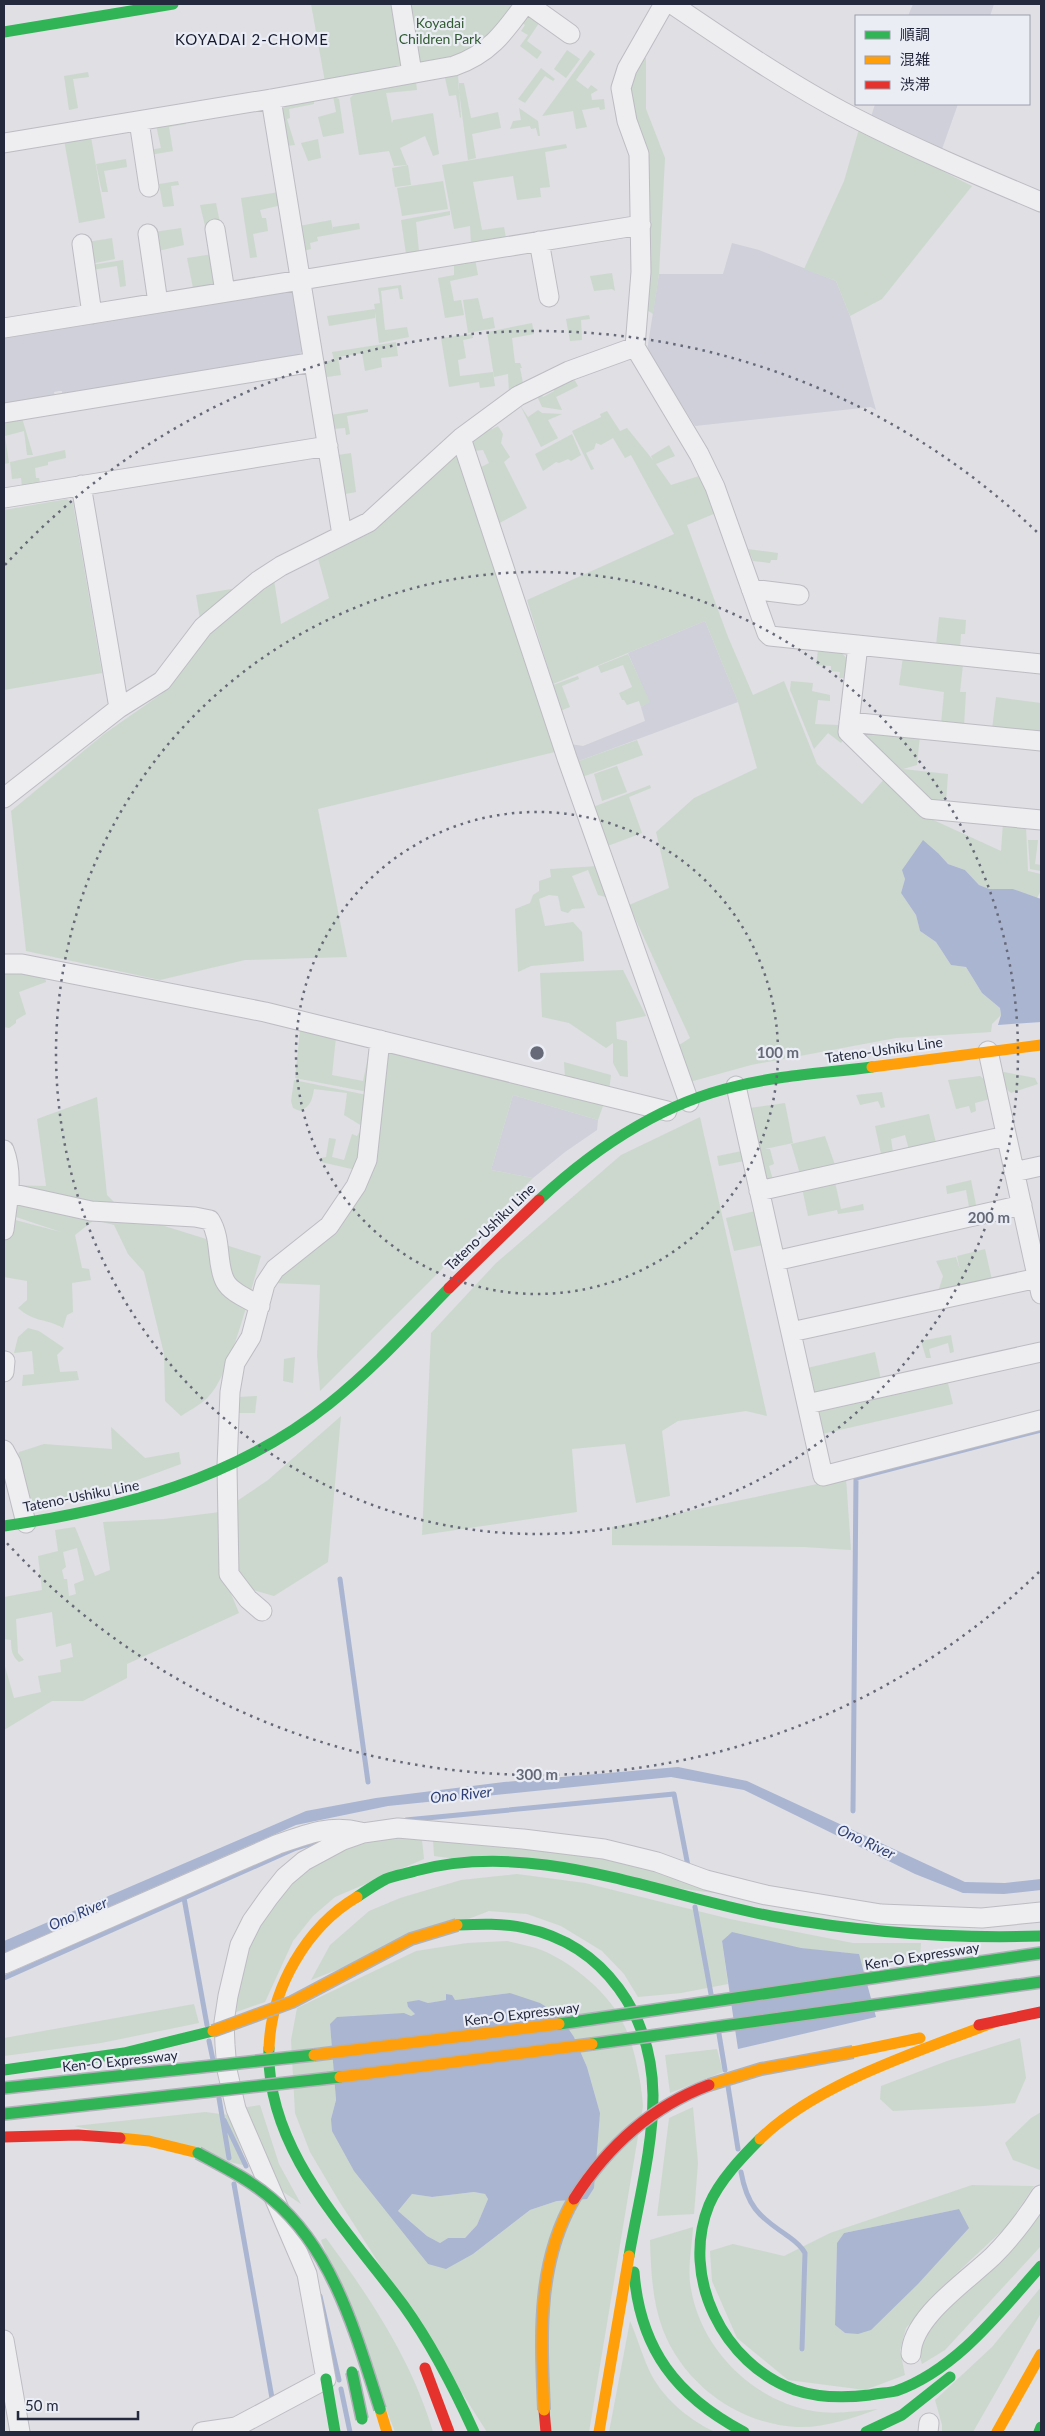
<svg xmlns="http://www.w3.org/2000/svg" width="1045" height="2436" viewBox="0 0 1045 2436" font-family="Lato,'Noto Sans JP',sans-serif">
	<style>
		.built { fill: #cfd0da }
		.green { fill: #ccd8ce; fill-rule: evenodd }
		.water { fill: #aab5d2; fill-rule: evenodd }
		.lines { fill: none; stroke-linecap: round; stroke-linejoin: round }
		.stream { stroke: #aab5d2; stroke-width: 5 }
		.street-casing { stroke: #bcbcc2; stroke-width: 21 }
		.street { stroke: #eeeef1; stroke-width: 19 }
		.fast { stroke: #30b455; stroke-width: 11 }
		.slow { stroke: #ff9f0a; stroke-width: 11 }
		.jam { stroke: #e5322d; stroke-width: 11 }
		.fast-bridge-casing { stroke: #b1b2b9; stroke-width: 14; stroke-linecap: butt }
		.slow-bridge-casing { stroke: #b1b2b9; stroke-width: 14; stroke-linecap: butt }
		.jam-bridge-casing { stroke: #b1b2b9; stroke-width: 14; stroke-linecap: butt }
		.fast-bridge { stroke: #30b455; stroke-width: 11 }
		.slow-bridge { stroke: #ff9f0a; stroke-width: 11 }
		.jam-bridge { stroke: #e5322d; stroke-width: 11 }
		.ring { fill: none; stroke: #666978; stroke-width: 2.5; stroke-dasharray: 2.5 5 }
		.labels { text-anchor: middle; stroke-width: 4.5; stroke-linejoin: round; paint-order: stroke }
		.park-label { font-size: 14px; fill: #315b31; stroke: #ebedf5 }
		.street-label { font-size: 14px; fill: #25293e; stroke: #ebedf5 }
		.neighbourhood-label { font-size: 15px; letter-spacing: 1px; fill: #171a2f; stroke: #ebedf5 }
		.water-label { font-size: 15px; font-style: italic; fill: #2c3e75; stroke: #ebedf5 }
		.centre { fill: #666978; stroke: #ebedf5; stroke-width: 2.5 }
		.ring-label { font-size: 15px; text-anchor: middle; font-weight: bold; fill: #666978; stroke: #ebedf5; stroke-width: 4.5; stroke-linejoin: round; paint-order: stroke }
	</style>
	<rect width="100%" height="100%" fill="#dfdfe4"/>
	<path class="built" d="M913,4H994L990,16H908Z
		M875,104H958L942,149L871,117Z
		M732,243L759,250L836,281L850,316L876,410L871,407L695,426L647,351L659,274H723Z
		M288,288L296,294L305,348L298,356L62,395V391H59L54,392L55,397L4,405V336Z
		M705,621L738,702L576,762L570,744L583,746L645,721L641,707L649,702L628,653Z
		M513,1095L598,1120L597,1130L565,1152L533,1178L491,1170Z"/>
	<path class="green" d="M311,4H393L403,63L398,69L325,82Z
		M409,4H517L492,36L459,56L423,64L415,56Z
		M528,15L539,23L527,41L542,52L537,59L520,46L528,35L521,31L525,25L522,23Z
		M567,50L580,59L566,78L554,69Z
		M590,50L595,54L576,80L588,89L591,85L598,90L591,94L592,100L604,99L605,109L600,110L599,107L582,110L587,127L576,129L573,111L542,116Z
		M642,58H646V109L665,158L659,274L653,314L644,308L635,115L629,85Z
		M541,68L555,79L553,81L545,76L525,103L518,99Z
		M88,72L89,77L73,79L78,108L69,110L64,76Z
		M458,75L461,117L460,118L456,95L449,96L445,78Z
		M416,82L417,90L386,93L392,123L393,120L433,113L439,154L433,156L425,136L400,148L407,165L394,166L389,151L359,155L350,98L355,93Z
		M458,83H464L471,118L498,112L501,128L472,134L476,158L468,160Z
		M333,96L339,99L344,133L323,137L318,117L336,112Z
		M314,99V104L289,109L290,118L287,119L295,145L287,146L280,111L287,105Z
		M519,108L538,121L540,136H538L536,128L531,129L530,126L510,129L513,121L521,120Z
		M186,121V124L169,127L173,151L150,155L149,150L161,148L156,125Z
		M859,129L972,186L882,299L850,316L836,281L804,269L844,181Z
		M91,137L105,218L79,223L64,140Z
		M318,139L321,158L308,161L301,143Z
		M566,144L567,148L545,152L550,187L540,188L541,197L517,200L513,176L473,182L482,230L504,227L506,238L471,244L470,226L454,229L442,165Z
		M126,159L127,167L104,171L108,192H102L96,164Z
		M408,165L411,185L395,187L392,168Z
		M178,181L179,185L171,186L174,206L163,207L159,184Z
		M443,181L448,209L402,216L397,188Z
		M279,192L282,205L260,210L262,218H266L268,231L253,234L257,257L250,258L241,198Z
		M216,203L220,223L205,226L200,205Z
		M450,211V215L416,222L419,251L406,254L401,220Z
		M331,220L333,230V227L359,223L360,229L317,237L318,241L310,243L311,249L303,251L299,226Z
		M181,228L184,245L158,251L154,232Z
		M112,238L115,259L90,264L87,242Z
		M213,254L217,279L212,286L193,288L187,258Z
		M475,259L478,275L450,281L454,301L461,300L464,315L445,318L438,278L454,275V262Z
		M123,260L126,286L120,287L117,266L92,270L91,265Z
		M612,273L615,291L612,289L594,291L590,276Z
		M401,285L403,299H400L398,288L381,291L385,330L407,327L409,337L379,343L375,312V318L329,326L327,316L375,309L374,304L380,303L378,288Z
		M478,298L483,319L493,317L495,328L468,333L463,300Z
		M589,315L590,319L581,320L582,340L570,341L566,319Z
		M532,323L534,334L512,338L515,363H520L522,368H520L523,383L509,393L508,374L494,377L487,332Z
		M472,334L473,338L463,340L466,358L458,360L460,376L493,372L495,386L480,388L479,382L449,387L441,338Z
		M396,342L398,356L381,358L382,367L365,371L362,353L338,357L341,375L327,377L324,375L321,362L334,360L332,352Z
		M574,379L578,386L556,397L562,410L542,407L537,396L541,394L543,397L554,391L553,386Z
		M520,405L528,417L538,410L542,413L562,414L548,420L558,438L541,447Z
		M368,409V412L347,416L350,434L346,435L345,428L333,429L331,415Z
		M607,411L620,431L627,428L653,460L651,456L669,445L675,456L656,464L671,485L702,475L716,513L687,525L728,637L753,695L784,681L817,764L862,804L886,777L929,818L1001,851L1003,823L1026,827L1028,871L1041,874V890L1037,898L1013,889H988L979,885L965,870L948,864L939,854L905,879L901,893L916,915L920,931L936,942L951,965L966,967L982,993L1000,1008L1001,1015L992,1024L991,1032L896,1038L751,1065L686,1083L676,1047L690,1038L629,905L669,888L656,832L694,798L757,768L738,702L705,621L553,684L527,600L674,534L631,455L625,458L613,438L601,445L596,443L594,449L586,453L594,469L591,470L572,431L601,417L600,414Z
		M22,418L33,455H27L24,431L5,436L9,463L4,464V421Z
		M489,426L492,429L498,426L503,434L501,443L510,457L504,462L527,508L496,525L478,471L481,467L489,463L483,450L473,451L470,447L472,440Z
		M572,434L581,455L571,461L568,459L559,463L556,462L543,471L535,454Z
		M65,450L66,458L48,462V465L35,468L36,478H39L40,483L22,487L21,478L12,479L10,462Z
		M351,453L356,492L345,494L340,474L343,473L338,455Z
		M453,455H461L480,528L504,591L523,658L559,751L318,809L347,957L245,960L160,980L26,951L11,811L104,734L167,690L182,664L222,620L274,580L281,624L329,598L317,555Z
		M67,499L73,503L102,673L4,690V510Z
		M748,549L778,553L777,560H771L770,563L753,561Z
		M231,589L233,591L200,619L196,595Z
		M939,617L966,620L965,634H961L960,648L936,645Z
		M818,650L841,652L847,659L845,678H839L840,672L831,671V666L816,665Z
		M628,654L650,702L641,707L639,701L627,705L624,700H622L619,693L632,687L623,665L601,673L598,666Z
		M903,657L963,664L960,692H966L964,726L941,724L944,692L899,685Z
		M578,676L579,679L562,686L570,707L560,711L553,685Z
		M791,681L813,683L812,691L830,695V701L818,700L815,724L838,725L841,733L845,738L841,743L828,733L814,749L790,690Z
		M996,697L1041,703V735L992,729Z
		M864,730L920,735L917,765L903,769L948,774L946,802H933L901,769L863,737Z
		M637,740L643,755L582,777L576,762Z
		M617,766L627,792L602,801L594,774Z
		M650,785L651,788L629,797L642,833L605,847L593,807Z
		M1028,840H1038L1035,864L1041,865V871L1030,869Z
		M598,866L606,897L598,895L588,870L572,876L585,908L572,909L568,913L561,911L558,896L549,895L539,899L545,926L573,922L582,932L584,961L531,966L518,972L515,909L530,903L533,895L539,891V881L551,877L550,869Z
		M623,970L646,1016L616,1022L617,1039L627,1041L628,1077L620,1076L613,1063V1043L606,1048L569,1023L542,1017L540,973Z
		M4,971L45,977L46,982L19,992L26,1014L16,1020V1023L9,1028L4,1027Z
		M300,1030L336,1037L332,1075L363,1081L370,1048L368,1092L295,1078Z
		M387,1049L604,1103L598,1120L513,1095L491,1170L533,1178L320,1391L317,1355L320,1285L275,1283L352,1208Z
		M564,1062L611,1075L609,1091L565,1078Z
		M1004,1072L1035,1078L1038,1084L1011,1093L1003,1086L1000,1076Z
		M980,1076L985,1080L990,1099L975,1103L976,1111L971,1113L969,1106L956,1109L948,1080Z
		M294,1080L367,1095L362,1126L344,1115L347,1093L314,1089C312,1100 311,1106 300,1111L293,1108L291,1101Z
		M882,1092L885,1107L881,1108L878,1101L860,1105L856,1095Z
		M97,1097L107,1195L126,1214L261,1256C251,1288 230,1375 209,1396C202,1404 190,1410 181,1416L165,1401L164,1354L144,1272L128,1254L114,1225L94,1220L75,1235L82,1268L89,1269L91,1280L72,1283L73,1312L67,1315L63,1328C46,1318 35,1323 18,1308L27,1300V1281L4,1277V1217L61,1232L4,1213V1185L46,1186L37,1119Z
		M785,1103L793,1143L765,1149H770L774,1164L769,1166L773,1180H769L764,1177L749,1108Z
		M929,1114L936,1143L909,1150L905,1135L891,1139L893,1152L881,1154L875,1126Z
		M700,1117L767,1416L746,1411L678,1421L662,1431L670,1496L636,1503L625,1444L572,1449L577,1512L422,1535L431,1333L496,1263L621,1155Z
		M362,1128L356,1170L321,1162V1158L326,1157L329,1138L336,1139L332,1157L344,1160L352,1134L357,1136Z
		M825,1136L835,1165L800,1174L791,1144Z
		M742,1151L744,1161L719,1166L717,1156Z
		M971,1180L976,1205L969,1207L966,1190L947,1194L946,1186Z
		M835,1182L841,1209L863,1204L864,1210L838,1214L837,1210L808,1216L802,1188Z
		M755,1211L763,1245L734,1251L726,1218Z
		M985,1249L992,1280L938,1292L943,1276L936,1261L956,1257L960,1270L957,1256Z
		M28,1328L39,1331L64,1348L57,1355L60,1372L77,1371L79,1380L22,1386L23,1375L34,1374L32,1351L14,1353L18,1337Z
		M951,1335L954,1352L950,1353L948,1343L929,1349L931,1358H926L921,1341Z
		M875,1352L881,1380L817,1396L812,1391L807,1368Z
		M295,1357L293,1383L283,1381L284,1359Z
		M947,1379L953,1404L822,1434L816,1410Z
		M257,1396L255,1413H236L238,1397Z
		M341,1416L328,1562L274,1596L253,1590L238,1569L237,1501L268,1480Z
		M111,1427L145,1458L179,1452L181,1464L118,1487L76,1498L31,1502C22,1492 13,1465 19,1452L44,1444L112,1449Z
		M846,1478L851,1550L804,1547L612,1545V1527Z
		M220,1512L227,1584L239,1613L127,1664V1678L83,1701H52L4,1730V1663L14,1698L41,1692L38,1676L61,1672L60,1660L73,1657L71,1643L56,1647L52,1612L16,1619L18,1653L24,1660L19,1662C12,1656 11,1650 11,1640L4,1639V1597L42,1590L38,1556L58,1551L55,1530L75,1527L95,1576L110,1570L103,1522L164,1519ZM77,1548L84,1580L74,1584L76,1594L69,1596L67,1579H64L62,1570L66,1567L63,1552Z
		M393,1836L422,1840L424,1859L335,1897L313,1916L293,1941L265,2002L236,2012C241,1962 251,1933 284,1894C290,1888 295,1879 302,1874C327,1854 362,1843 393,1836Z
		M433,1840C488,1849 545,1848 600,1857C644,1864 687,1881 729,1895L434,1856Z
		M517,1874L585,1883L730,1919L853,1943H921L920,1958L859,1967L858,1954L722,1941L728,1984L681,1993L638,1997L624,1974L602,1951L561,1926L527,1914L489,1911L311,1980L330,1945L369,1911L400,1898L461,1880Z
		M507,1941C519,1944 532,1946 544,1951C575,1965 610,1994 624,2025C634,2044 642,2085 643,2106L589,2432H487L339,2201L310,2152L295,2113L291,2040L297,2008L416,1951L467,1943ZM510,1993L574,2037L587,2067L600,2113L587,2198L557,2201L530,2210L473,2254L428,2264L331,2119L336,2100L330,2024L411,2016L415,2014L408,2007L419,2000L428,2003L446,2000V1995L455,2000Z
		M194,2004L199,2023L101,2043L4,2056V2038Z
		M1020,2038L1026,2078L1015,2103L984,2106L893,2111L880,2099L881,2086L947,2061Z
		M717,2049L723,2072L670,2093L665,2055Z
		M260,2105L279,2164L301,2204L276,2187L241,2108Z
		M693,2107L698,2163L694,2214L657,2216L669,2118Z
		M205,2112L229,2115L247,2166L74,2126Z
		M1041,2112V2168L1040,2170L1013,2160L1005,2143L1031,2118Z
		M972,2185L1034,2186L1007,2226L946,2283L906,2328L900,2350L905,2375L865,2390L788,2380L737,2338L712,2281L710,2251L733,2244L784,2256L830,2233ZM959,2209L845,2333L835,2325L837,2243L844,2233Z
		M474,2192L485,2194L488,2199L477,2225L465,2238H448L440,2243L427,2236L398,2211L412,2194L432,2197Z
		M1041,2209V2246L945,2350L922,2364L919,2354L930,2323L972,2288L1014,2245Z
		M693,2227C692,2247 687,2270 691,2289C701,2349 753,2401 813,2411C834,2415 857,2411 878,2409C853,2418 825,2428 797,2427C738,2424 684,2384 663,2330C652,2301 651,2270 650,2240Z
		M326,2238C370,2298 412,2360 433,2432H395L321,2240Z
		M1041,2287V2313L973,2432H942V2425L935,2400L992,2347Z
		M630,2321C638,2339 643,2359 652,2376C665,2400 691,2421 715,2432H609Z"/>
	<path class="water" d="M923,840L939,854L948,864L965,870L979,885L989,889H1013L1041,899V1022L998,1025L1001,1015L1000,1008L982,993L966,967L951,965L936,942L920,931L916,915L901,893L905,879L902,870Z
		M678,1767L747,1781L965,1882L1005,1883L1041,1879V1890L1004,1894L963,1893L915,1874L744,1790L671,1777L388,1806L296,1825L4,1953V1941L306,1811L376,1798L504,1782Z
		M732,1932L801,1948L859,1954L876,2017L738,2049L722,1941Z
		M510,1993L540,2003L559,2015L574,2037L587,2067L600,2113L594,2188L587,2199L557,2201L530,2210L473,2254L446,2269L428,2264L354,2171L332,2131L331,2119L336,2100L330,2024L337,2017L404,2013L411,2016L415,2014L408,2007L407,2002L419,2000L428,2003L446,2000V1994L452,1995L455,2000ZM474,2192L485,2194L488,2199L477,2225L465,2238H448L440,2243L427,2236L398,2211L412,2194L432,2197Z
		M959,2209L969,2228L918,2284L871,2330L858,2334L845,2333L835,2325L837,2243L844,2233Z"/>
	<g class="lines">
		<path class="stream" d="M340,1579L368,1782
			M853,1811L856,1478L1041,1430
			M406,1820L674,1794L688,1866
			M184,1898L207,2025
			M695,1907L711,1994
			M4,1978L296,1848L325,1839
			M719,2034L725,2070
			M209,2041L213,2060
			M728,2086L738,2149
			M219,2098L229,2158
			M224,2120L246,2166
			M741,2172C747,2205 758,2216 785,2234C793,2240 800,2244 805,2253L802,2349
			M234,2184L272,2398
			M320,2296L339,2380
			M341,2389L350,2432"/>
		<g class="street-casing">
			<path id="street" d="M401,4L412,73
				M528,4L570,34
				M664,4L627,69L621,88L627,121L639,154L641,272L635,347L699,454L715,487L767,633L770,636L1041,664
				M672,4C728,42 791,85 851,116C913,148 977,175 1041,202
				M271,99L342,535
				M139,121L149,187
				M4,143L271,99L454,66C489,54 504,33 525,4
				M215,229L225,292
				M148,234L158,303
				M539,241L549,297
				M82,244L92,314
				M4,328L641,225
				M4,413L314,362
				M461,438L567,758L689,1102
				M81,485L119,708
				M4,498L328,446
				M751,589L799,595
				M858,645L848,732L927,809L1041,820
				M849,722L1041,741
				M4,798L119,708L162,681L203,627L258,581L281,566L369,522L461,438L518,396L569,371L635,347
				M4,964H22L265,1012L667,1111
				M988,1051L1041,1294
				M736,1086L823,1476L1041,1420
				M4,1150C14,1175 7,1204 4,1230
				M1014,1172L1041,1166
				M759,1191L1006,1136
				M9,1193L91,1211L195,1217L210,1220C222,1239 216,1264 225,1281C231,1293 249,1299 260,1306
				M775,1261L1022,1205
				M791,1332L1038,1278
				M4,1372L5,1361
				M807,1404L1041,1352
				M4,1450L11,1463L26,1523
				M262,1611L248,1599L229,1574L227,1466L230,1392L235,1363L251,1337L265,1284L275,1269L329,1226L356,1186L367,1160L380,1040
				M4,1964L276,1845C304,1835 330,1824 360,1832
				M4,2340L20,2432
				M911,2354C912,2317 967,2281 993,2256C1011,2238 1027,2217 1041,2195
				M202,2432L236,2427L326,2379L307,2274L236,2109L227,2070L225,2045L224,2022L228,1996L240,1945L252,1921L269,1897L285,1877L304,1861L343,1840L363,1833L398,1828L523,1839L604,1849L657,1862L706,1880L766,1895L881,1914L982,1918L1041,1912
				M928,2432L929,2423"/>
		</g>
		<use href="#street" class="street"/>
		<path class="fast" d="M4,32L173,4
			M539,1200C595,1148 662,1103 737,1086C781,1075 827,1073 872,1067
			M4,1526C121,1509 235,1479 329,1404C373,1369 410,1328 449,1288
			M357,1897C366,1891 376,1884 386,1879C395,1875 406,1874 415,1871C534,1839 655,1894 771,1916C860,1932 950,1939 1041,1936
			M457,1925C480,1924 502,1923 525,1928C605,1945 652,2016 653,2095C653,2148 638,2203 629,2256
			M269,2048C265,2150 348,2230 404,2306C432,2345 454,2388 474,2432
			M4,2070L124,2053L213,2031
			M760,2139C742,2157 719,2181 709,2205C680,2277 723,2364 795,2390C819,2398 846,2398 870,2395C878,2393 888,2393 896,2391C956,2370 1000,2312 1041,2266
			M634,2272C640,2349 676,2396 744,2432
			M326,2379L335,2432
			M866,2432L902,2415L950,2377
			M1039,2432L1041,2427"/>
		<path class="slow" d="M872,1067L1041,1045
			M269,2048C271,1989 306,1927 357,1897
			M853,2052L920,2038
			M120,2138L149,2141L198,2153
			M760,2139C819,2082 921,2051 997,2021
			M380,2409L387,2432
			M599,2432L629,2256
			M997,2432L1041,2354"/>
		<path class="jam" d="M449,1288L539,1200
			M979,2025L1041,2012
			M4,2137L78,2135L120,2138
			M425,2368L449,2432
			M544,2410L546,2432"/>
		<g class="fast-bridge-casing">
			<path id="fast-bridge" d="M559,2024L1041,1953
				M592,2044L1041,1982
				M4,2088L314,2055
				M4,2114L340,2077
				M198,2153C224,2167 250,2180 272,2199C334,2251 356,2335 380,2409
				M352,2372L362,2419"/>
		</g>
		<g class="slow-bridge-casing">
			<path id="slow-bridge" d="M213,2031L292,2002L411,1939L457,1925
				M314,2055L559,2024
				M340,2077L592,2044
				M709,2085L761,2069L853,2052
				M544,2410C541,2338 536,2264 574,2199"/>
		</g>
		<g class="jam-bridge-casing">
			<path id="jam-bridge" d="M574,2199C607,2147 651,2107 709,2085"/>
		</g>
		<use href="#fast-bridge" class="fast-bridge"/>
		<use href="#slow-bridge" class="slow-bridge"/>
		<use href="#jam-bridge" class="jam-bridge"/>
	</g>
	<g class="ring">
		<circle cx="537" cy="1053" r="241"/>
		<circle cx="537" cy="1053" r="481"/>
		<path d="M1039 1572A722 722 0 0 1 5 1541M5 565A722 722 0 0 1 1039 534"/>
	</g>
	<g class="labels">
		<g class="park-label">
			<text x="440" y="28">Koyadai<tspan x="440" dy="16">Children Park</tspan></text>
		</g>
		<g class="street-label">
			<text transform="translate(884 1050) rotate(-8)" y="5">Tateno-Ushiku Line</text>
			<text transform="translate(490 1227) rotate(-44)" y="5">Tateno-Ushiku Line</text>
			<text transform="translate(81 1496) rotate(-11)" y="5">Tateno-Ushiku Line</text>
			<text transform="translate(922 1956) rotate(-9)" y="5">Ken-O Expressway</text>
			<text transform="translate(522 2014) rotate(-7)" y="5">Ken-O Expressway</text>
			<text transform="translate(120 2061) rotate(-6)" y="5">Ken-O Expressway</text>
		</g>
		<g class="neighbourhood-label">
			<text x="252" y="45">KOYADAI 2-CHOME</text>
		</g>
		<g class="water-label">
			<text transform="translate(461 1795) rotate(-6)" y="5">Ono River</text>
			<text transform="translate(866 1842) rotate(25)" y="5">Ono River</text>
			<text transform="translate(78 1914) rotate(-23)" y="5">Ono River</text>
		</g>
	</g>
	<circle cx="537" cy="1053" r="8" class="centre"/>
	<g class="ring-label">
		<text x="778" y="1058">100 m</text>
		<text x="989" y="1223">200 m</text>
		<text x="537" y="1780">300 m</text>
	</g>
	<rect width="1045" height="2436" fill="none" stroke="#25293e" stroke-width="10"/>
	<rect x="855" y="15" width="175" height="90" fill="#ebedf5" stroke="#9c9fac"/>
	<rect x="865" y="31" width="25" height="8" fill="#30b455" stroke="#9c9fac"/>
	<text x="900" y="40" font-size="15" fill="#25293e">順調</text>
	<rect x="865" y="56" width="25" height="8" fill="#ff9f0a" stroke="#9c9fac"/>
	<text x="900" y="65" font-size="15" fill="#25293e">混雑</text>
	<rect x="865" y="81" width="25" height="8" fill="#e5322d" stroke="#9c9fac"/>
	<text x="900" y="90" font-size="15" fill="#25293e">渋滞</text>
	<path d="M18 2411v8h120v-8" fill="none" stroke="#25293e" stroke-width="2.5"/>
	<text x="25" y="2411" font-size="15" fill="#25293e" stroke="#ebedf5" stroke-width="4" paint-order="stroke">50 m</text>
</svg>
